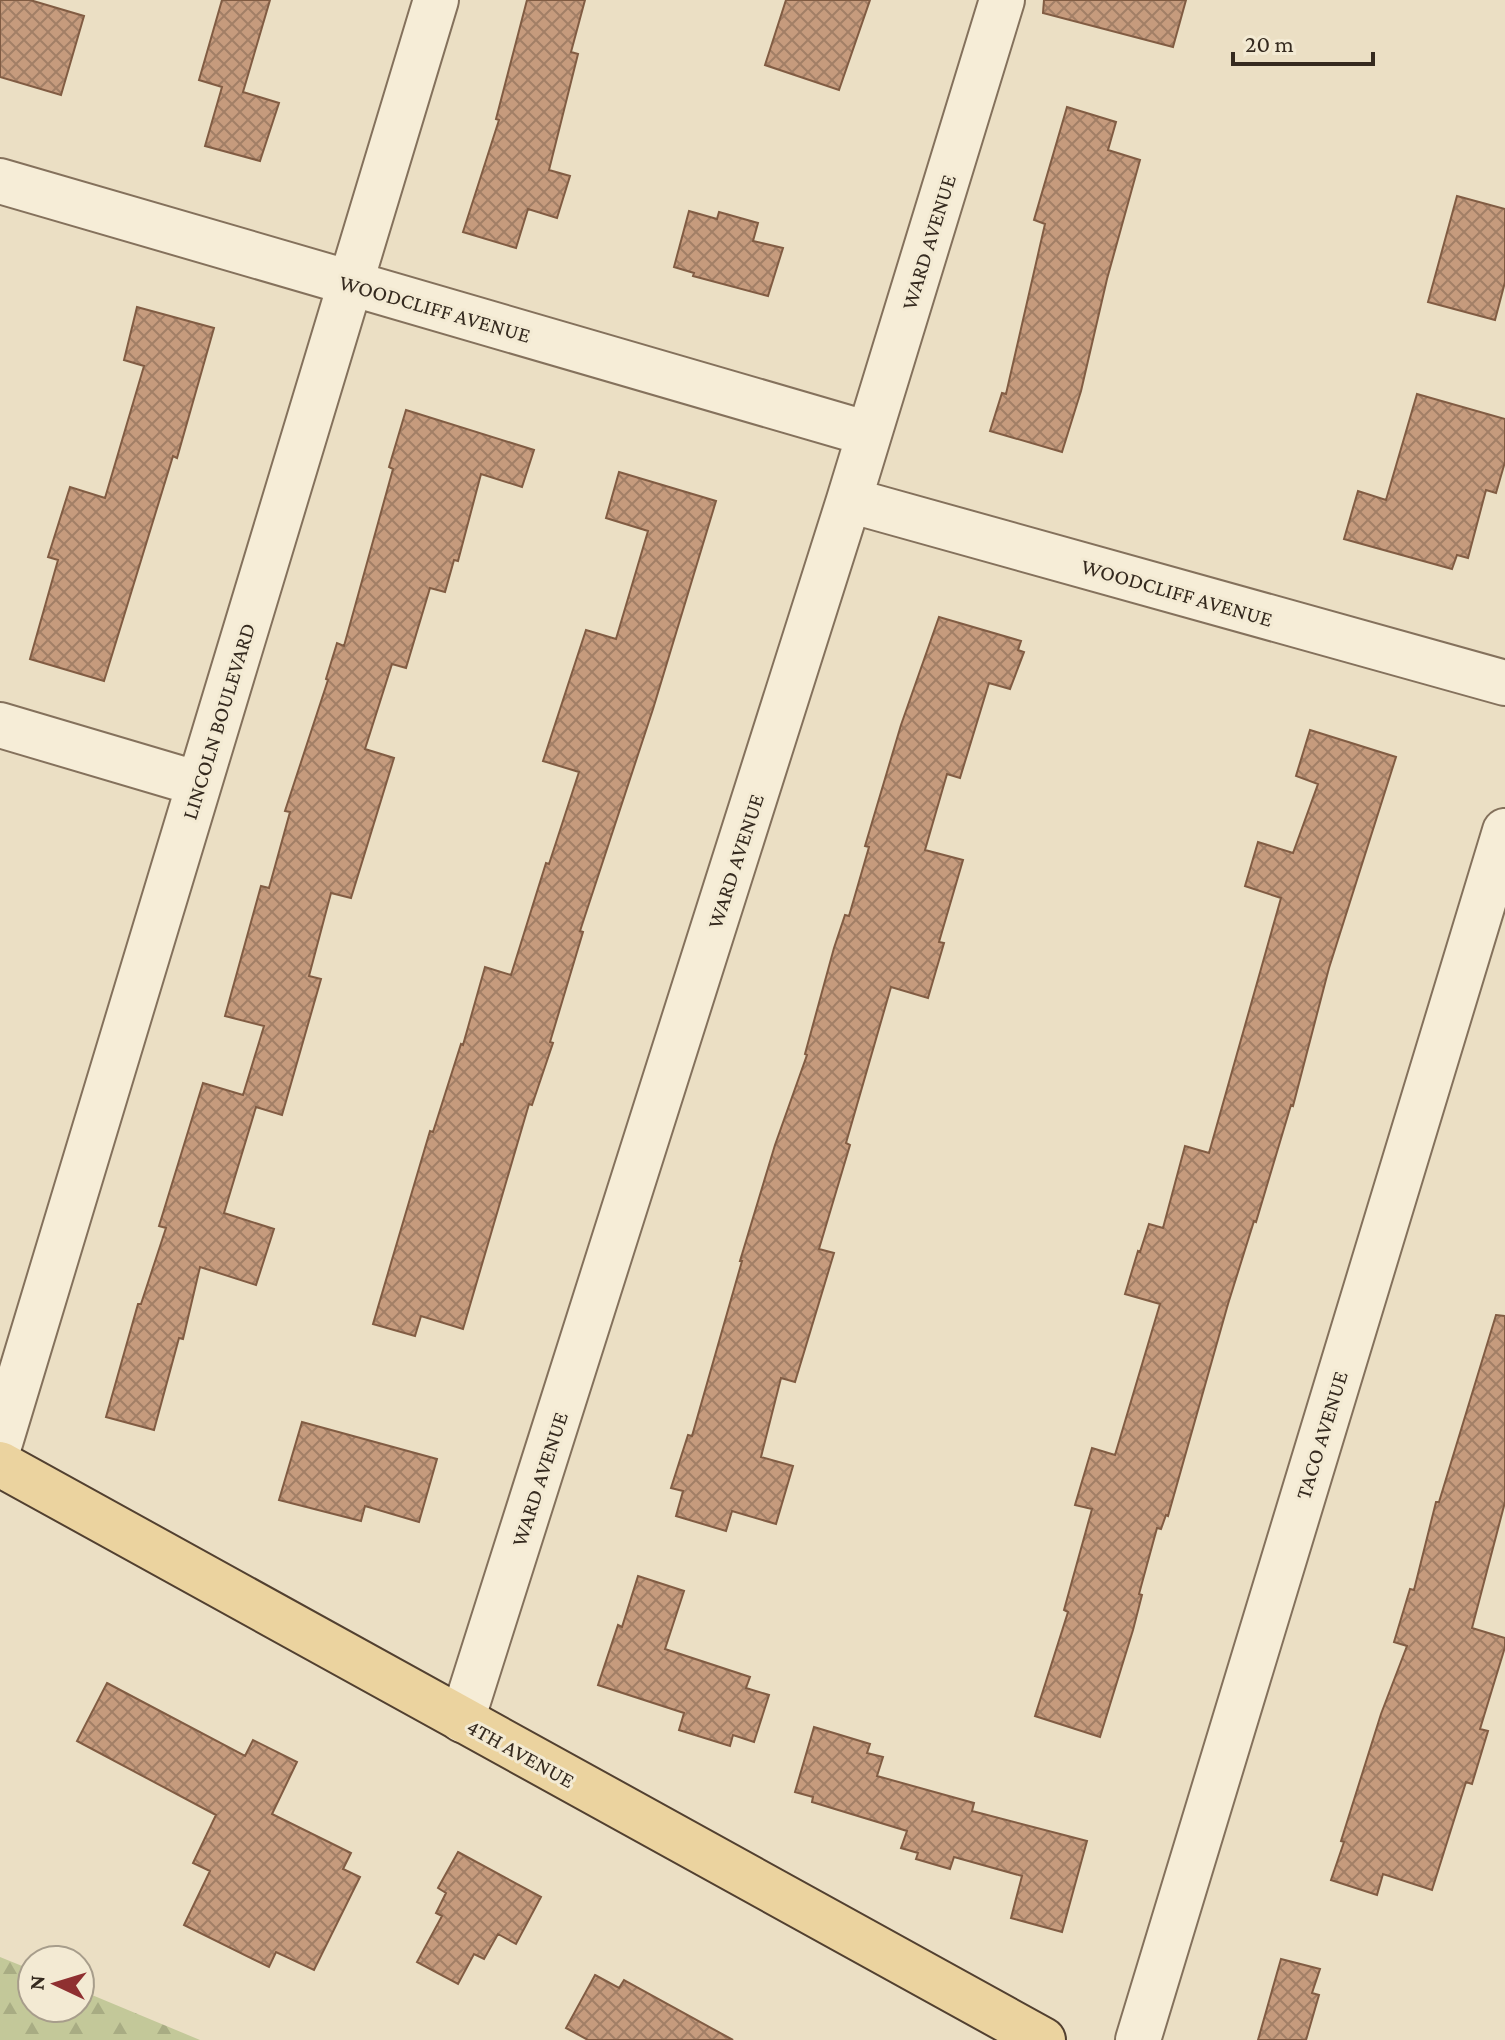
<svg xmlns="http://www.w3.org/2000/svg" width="1505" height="2040" viewBox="0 0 1505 2040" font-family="'Crimson Pro',serif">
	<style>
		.forest { fill: url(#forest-firs) }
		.building { fill: url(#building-cross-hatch); stroke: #815c43; stroke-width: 2 }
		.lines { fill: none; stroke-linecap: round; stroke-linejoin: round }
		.minor-casing { stroke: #84715c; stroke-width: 48 }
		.major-casing { stroke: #524030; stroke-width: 48 }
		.minor { stroke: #f6edd7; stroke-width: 44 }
		.major { stroke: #ebd39f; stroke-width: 44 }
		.labels { text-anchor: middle; stroke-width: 6; stroke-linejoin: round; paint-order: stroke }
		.street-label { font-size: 22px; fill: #352a1f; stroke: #f3ead3 }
	</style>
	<defs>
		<pattern id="forest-firs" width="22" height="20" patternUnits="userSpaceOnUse" patternTransform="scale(2)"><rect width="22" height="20" fill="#c3c899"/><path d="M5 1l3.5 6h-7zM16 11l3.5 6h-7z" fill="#a8ac83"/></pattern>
		<pattern id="building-cross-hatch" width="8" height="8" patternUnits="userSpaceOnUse" patternTransform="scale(2)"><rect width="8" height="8" fill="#c69b7d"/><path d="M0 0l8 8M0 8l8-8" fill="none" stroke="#a27f66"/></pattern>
	</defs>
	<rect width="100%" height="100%" fill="#ebdfc4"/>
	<path class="forest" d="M0,1957L32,1970V2008H80V1990L200,2040H0Z"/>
	<path class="building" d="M0,0H30L84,16L61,95L0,77Z
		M222,0H270L243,92L279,103L260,161L205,146L222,87L199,80Z
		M527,0H585L571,52L578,54L549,170L570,176L557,218L528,209L516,248L463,232L499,120L496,119Z
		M786,0H870L839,90L765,65Z
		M1044,0H1186L1173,47L1043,13Z
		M1067,107L1116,122L1108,150L1140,160L1107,279L1081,391L1062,452L990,431L1002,393L1006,394L1045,224L1034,220Z
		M1457,196L1505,209V282L1495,320L1428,302Z
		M689,211L717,219L719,212L758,223L753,241L783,248L768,296L693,276L694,273L674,267Z
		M137,307L214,328L177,458L173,456L104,681L30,659L58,560L48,557L70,487L105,498L144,366L124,360Z
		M1417,394L1505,419V462L1496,493L1486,490L1468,558L1457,555L1452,569L1344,539L1358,491L1386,500Z
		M406,410L534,450L522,487L481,474L458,561L454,560L445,592L430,588L406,668L392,664L365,749L394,758L351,898L331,893L309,976L321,979L282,1115L256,1107L224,1213L274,1229L256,1285L200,1267L183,1339L179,1338L154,1430L106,1417L138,1304H141L166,1228L159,1226L203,1083L243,1095L264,1026L225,1016L261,886L269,888L290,812L285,811L328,680L326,679L337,643L344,646L393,469L389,467Z
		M619,472L716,501L653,709L580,931L583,932L550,1042L553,1043L532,1105L529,1104L463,1329L421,1316L415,1336L373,1324L430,1131L433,1132L461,1044L463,1045L485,967L511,975L546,863L549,864L579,772L543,761L586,630L616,639L648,531L606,518Z
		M939,617L1021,641L1018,650L1024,652L1010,689L989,683L960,778L947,774L925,850L963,860L939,942L944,943L928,998L891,987L846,1143L850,1145L819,1249L834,1253L795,1382L781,1378L761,1457L793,1466L776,1524L732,1511L726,1531L676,1516L683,1491L671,1488L688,1435L692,1436L742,1261H740L775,1145L807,1055L805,1054L834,948L845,915L849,916L869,847L865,846L901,725Z
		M1310,730L1396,757L1329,968L1293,1106L1291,1105L1256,1222L1254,1221L1228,1304L1168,1516L1166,1515L1161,1529L1157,1528L1139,1594L1142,1595L1133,1630L1100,1737L1035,1716L1068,1612L1064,1610L1092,1509L1075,1505L1092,1448L1115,1455L1160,1304L1125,1294L1138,1251L1140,1252L1149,1224L1163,1228L1185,1146L1209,1153L1281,898L1245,886L1258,842L1293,853L1318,784L1296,776Z
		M1496,1315L1505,1316V1502L1472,1628L1505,1638V1647L1480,1729L1488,1731L1472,1784L1466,1782L1432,1890L1383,1874L1377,1895L1331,1880L1344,1842L1341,1841L1381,1714L1407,1646L1394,1642L1410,1589L1414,1590L1436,1502H1439Z
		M302,1422L437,1459L419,1522L365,1506L361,1521L279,1500Z
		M638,1576L684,1591L665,1649L750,1677L746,1688L769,1695L754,1742L733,1735L730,1746L679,1730L684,1713L598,1685L618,1625L622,1627Z
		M107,1683L245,1756L253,1740L297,1762L272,1814L351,1853L343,1869L360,1877L314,1970L276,1952L269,1967L184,1925L210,1871L193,1863L216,1815L77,1741Z
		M814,1727L870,1744L867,1753L883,1757L877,1776L974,1803L972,1811L1087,1841L1062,1932L1011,1918L1022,1876L954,1857L950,1869L916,1859L918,1853L901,1848L907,1831L812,1802L813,1797L795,1792Z
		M458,1852L541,1897L516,1944L498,1934L484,1959L474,1954L458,1984L417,1962L442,1916L436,1913L446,1893L438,1888Z
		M1281,1959L1320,1969L1312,1993L1319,1995L1306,2040H1258Z
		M595,1975L619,1988L624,1980L733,2040H588L566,2028Z"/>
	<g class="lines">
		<g class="minor-casing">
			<path id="minor" d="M0,181L869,434
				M849,500L1505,683
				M0,725L199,784
				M0,1443L436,0
				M462,1720L849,500L1002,0
				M1138,2040L1505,831"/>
		</g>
		<g class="major-casing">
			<path id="major" d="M0,1464L1043,2040"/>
		</g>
		<use href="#minor" class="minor"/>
		<use href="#major" class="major"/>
	</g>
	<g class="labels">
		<g class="street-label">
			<text transform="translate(928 242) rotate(-73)" y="8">WARD AVENUE</text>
			<text transform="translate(435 308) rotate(16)" y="8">WOODCLIFF AVENUE</text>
			<text transform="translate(1177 592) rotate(16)" y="8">WOODCLIFF AVENUE</text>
			<text transform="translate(218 721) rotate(-73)" y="8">LINCOLN BOULEVARD</text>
			<text transform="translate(735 861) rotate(-72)" y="8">WARD AVENUE</text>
			<text transform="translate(1321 1435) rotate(-73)" y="8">TACO AVENUE</text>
			<text transform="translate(539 1479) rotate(-72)" y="8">WARD AVENUE</text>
			<text transform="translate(521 1753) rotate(29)" y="8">4TH AVENUE</text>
		</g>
	</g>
	<g transform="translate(56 1984) rotate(274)"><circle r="38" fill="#f3ead3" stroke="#a79d8b" stroke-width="2"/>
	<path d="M0-6L14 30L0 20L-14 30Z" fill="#8f3031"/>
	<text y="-12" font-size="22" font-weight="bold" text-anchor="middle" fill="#352a1f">N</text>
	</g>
	<path d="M1233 52v12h140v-12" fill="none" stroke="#352a1f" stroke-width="4"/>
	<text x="1245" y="52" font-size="24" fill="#352a1f" stroke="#f3ead3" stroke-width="6" paint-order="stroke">20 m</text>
</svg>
